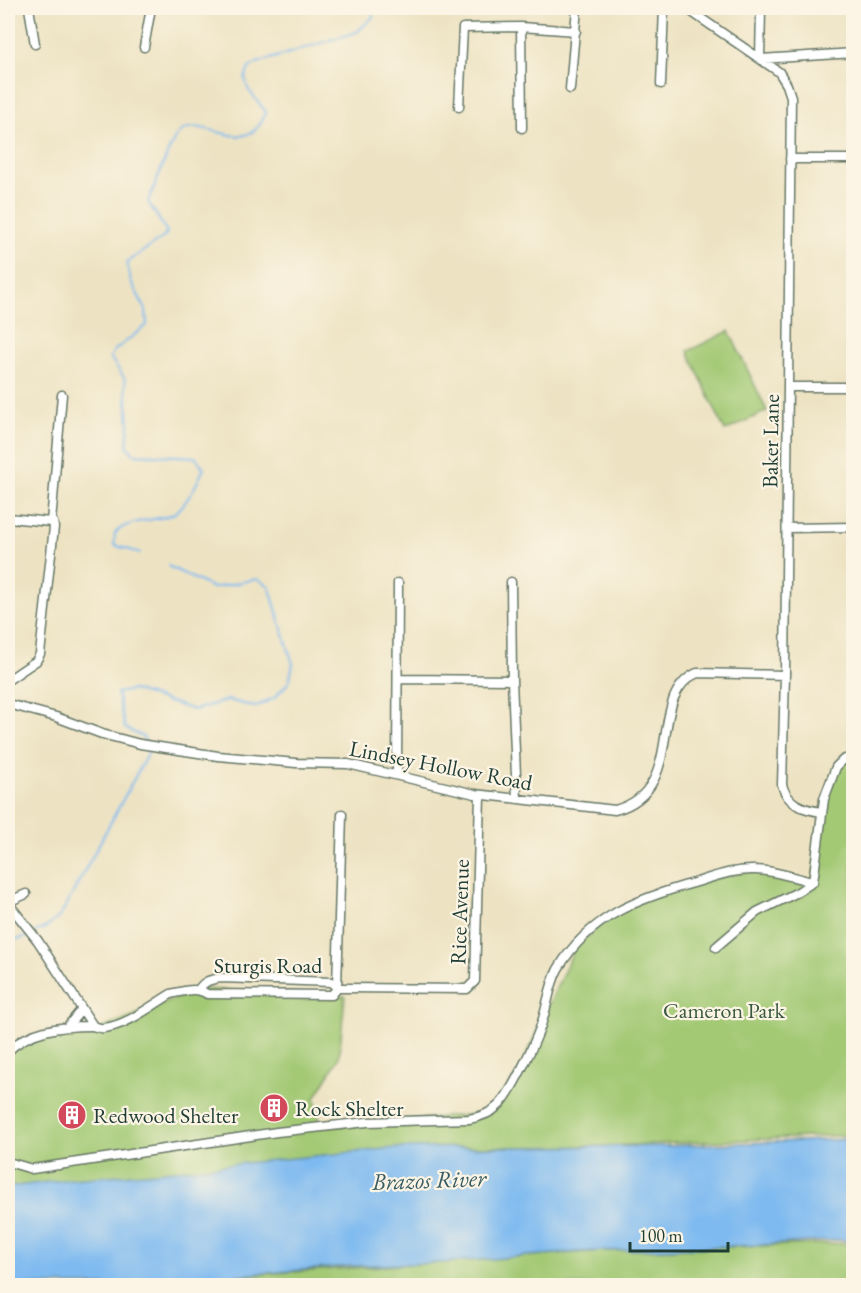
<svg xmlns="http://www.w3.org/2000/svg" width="861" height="1293" viewBox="0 0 861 1293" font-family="'EB Garamond',serif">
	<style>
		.green { fill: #a3c974; stroke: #618354; stroke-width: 1.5 }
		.water { fill: #7ebaf0; stroke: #4e7c92; stroke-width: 1.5 }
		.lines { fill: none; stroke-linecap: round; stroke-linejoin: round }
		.stream { stroke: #7ebaf0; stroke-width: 2 }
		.minor-casing { stroke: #677766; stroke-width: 11 }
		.minor { stroke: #fff; stroke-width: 8 }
		.labels { text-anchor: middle; stroke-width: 4.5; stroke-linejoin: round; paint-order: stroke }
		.street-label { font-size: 22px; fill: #1f3d34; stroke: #fcf5e5 }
		.park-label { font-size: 22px; fill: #395941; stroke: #fcf5e5 }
		.poi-label { font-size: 22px; fill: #1f3d34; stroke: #fcf5e5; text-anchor: start }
		.water-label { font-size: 24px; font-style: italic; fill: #375c63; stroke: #fcf5e5 }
	</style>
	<rect width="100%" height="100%" fill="#fcf5e5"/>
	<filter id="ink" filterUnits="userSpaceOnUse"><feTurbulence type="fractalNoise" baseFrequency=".0167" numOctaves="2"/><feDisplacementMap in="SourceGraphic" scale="12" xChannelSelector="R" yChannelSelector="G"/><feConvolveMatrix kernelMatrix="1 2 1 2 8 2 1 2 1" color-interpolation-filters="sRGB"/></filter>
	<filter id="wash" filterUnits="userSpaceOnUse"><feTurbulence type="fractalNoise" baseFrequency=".008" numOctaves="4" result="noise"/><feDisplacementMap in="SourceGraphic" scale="24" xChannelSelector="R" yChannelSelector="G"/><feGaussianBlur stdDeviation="1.35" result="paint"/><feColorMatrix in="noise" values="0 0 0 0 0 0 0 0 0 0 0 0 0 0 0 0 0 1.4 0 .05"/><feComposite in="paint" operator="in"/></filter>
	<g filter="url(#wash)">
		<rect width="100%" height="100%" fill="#ede3c3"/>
		<path class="green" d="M729,331L767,411L725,431L688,351Z
			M853,759V1135L610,1146L403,1148L8,1187V1049L16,1043L103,1028L199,989L345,996L339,1058L315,1098L321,1127L489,1113L519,1071L575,947L622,908L696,882L755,870L813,882L821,812L839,763Z
			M853,1243V1285H158L233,1276L604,1251Z"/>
		<path class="water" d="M853,1139V1242L841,1240L762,1245L580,1252L442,1263L352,1266L192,1279L152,1285H8V1187L72,1179L145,1173L395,1148L666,1146Z"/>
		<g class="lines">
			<path class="stream" d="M140,553L114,545L115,533C131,518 154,522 173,514C185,508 199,480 204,468L195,457L134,454L127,446L129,424L125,379L110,357L115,350L147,325L146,310L131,282L127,262L164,237L167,232L148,202C154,189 170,142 178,134C201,109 247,165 266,112L248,89L245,78L249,68L257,63L357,32L373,17L372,8
				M145,741L143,737L125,728L117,693L133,690L194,710L228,700L255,707L274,698L289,682L293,664L269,586L257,579L213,588L168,566
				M35,932L47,927L61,915L149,751L147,747
				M8,940L20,939L30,935"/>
		</g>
	</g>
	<g filter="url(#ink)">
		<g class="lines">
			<g class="minor-casing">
				<path id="minor" d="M29,8L35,44
					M686,8L779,72L787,85L791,97L785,675L782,785C788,805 803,809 821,812
					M521,27L522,128
					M144,47L151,8
					M760,59L761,8
					M761,59L854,53
					M661,84L664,8
					M570,89L577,8
					M459,107L463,28L521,27L576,31
					M790,159H854
					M789,387H854
					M8,518L51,522
					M787,528L854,527
					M511,582L512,680L517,799
					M399,679L512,680
					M8,680L36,661L40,654L54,527L53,522H51L62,395
					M8,704L56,717L102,734L140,744L218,756L296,763L348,764L475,794L615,810C689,790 645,696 697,673L785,675
					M397,774L398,583
					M813,882L824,799L836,767L843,760L854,756
					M8,902L26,894
					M8,903L38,941L93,1026
					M716,947L757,912L798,892L813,882
					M337,988L342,814
					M199,989C205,980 211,980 221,978L331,982L337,988
					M67,1027L82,1009
					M8,1051C29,1030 61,1026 91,1026C95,1026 100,1029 104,1028C128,1025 151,1006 171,994C183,991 196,987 207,994L332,995L337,988H345L467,989L475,981L480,795
					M8,1162L32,1169L277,1132L367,1122L469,1119C480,1117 490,1114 498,1106C511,1095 537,1039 542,1022C548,1004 549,986 558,969C590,915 640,898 697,882C716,876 735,869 755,870C774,870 794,878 813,882"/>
			</g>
			<use href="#minor" class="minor"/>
		</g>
	</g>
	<defs>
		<g id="building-disc" transform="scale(1.5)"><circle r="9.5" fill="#d1495b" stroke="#fcf5e5"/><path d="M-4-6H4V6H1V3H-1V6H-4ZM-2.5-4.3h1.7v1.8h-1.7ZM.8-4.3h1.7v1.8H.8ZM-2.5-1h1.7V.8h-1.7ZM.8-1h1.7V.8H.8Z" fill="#fff"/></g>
	</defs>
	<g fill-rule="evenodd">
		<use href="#building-disc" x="274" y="1108"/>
		<use href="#building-disc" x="72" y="1115"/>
	</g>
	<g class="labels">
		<g class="street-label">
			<text transform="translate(770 441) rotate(-89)" y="8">Baker Lane</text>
			<text transform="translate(441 765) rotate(11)" y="8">Lindsey Hollow Road</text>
			<text transform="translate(459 912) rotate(-88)" y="8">Rice Avenue</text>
			<text x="268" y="973">Sturgis Road</text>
		</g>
		<g class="park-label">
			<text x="724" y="1018">Cameron Park</text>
		</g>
		<g class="poi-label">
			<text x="295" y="1116">Rock Shelter</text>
			<text x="93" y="1123">Redwood Shelter</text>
		</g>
		<g class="water-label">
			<text transform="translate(429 1180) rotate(-2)" y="8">Brazos River</text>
		</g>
	</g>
	<rect width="861" height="1293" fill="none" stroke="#fcf5e5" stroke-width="30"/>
	<path d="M630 1242v9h98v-9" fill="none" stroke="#1f3d34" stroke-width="3"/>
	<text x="639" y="1242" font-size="18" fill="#1f3d34" stroke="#fcf5e5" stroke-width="4.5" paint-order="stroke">100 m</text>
</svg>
